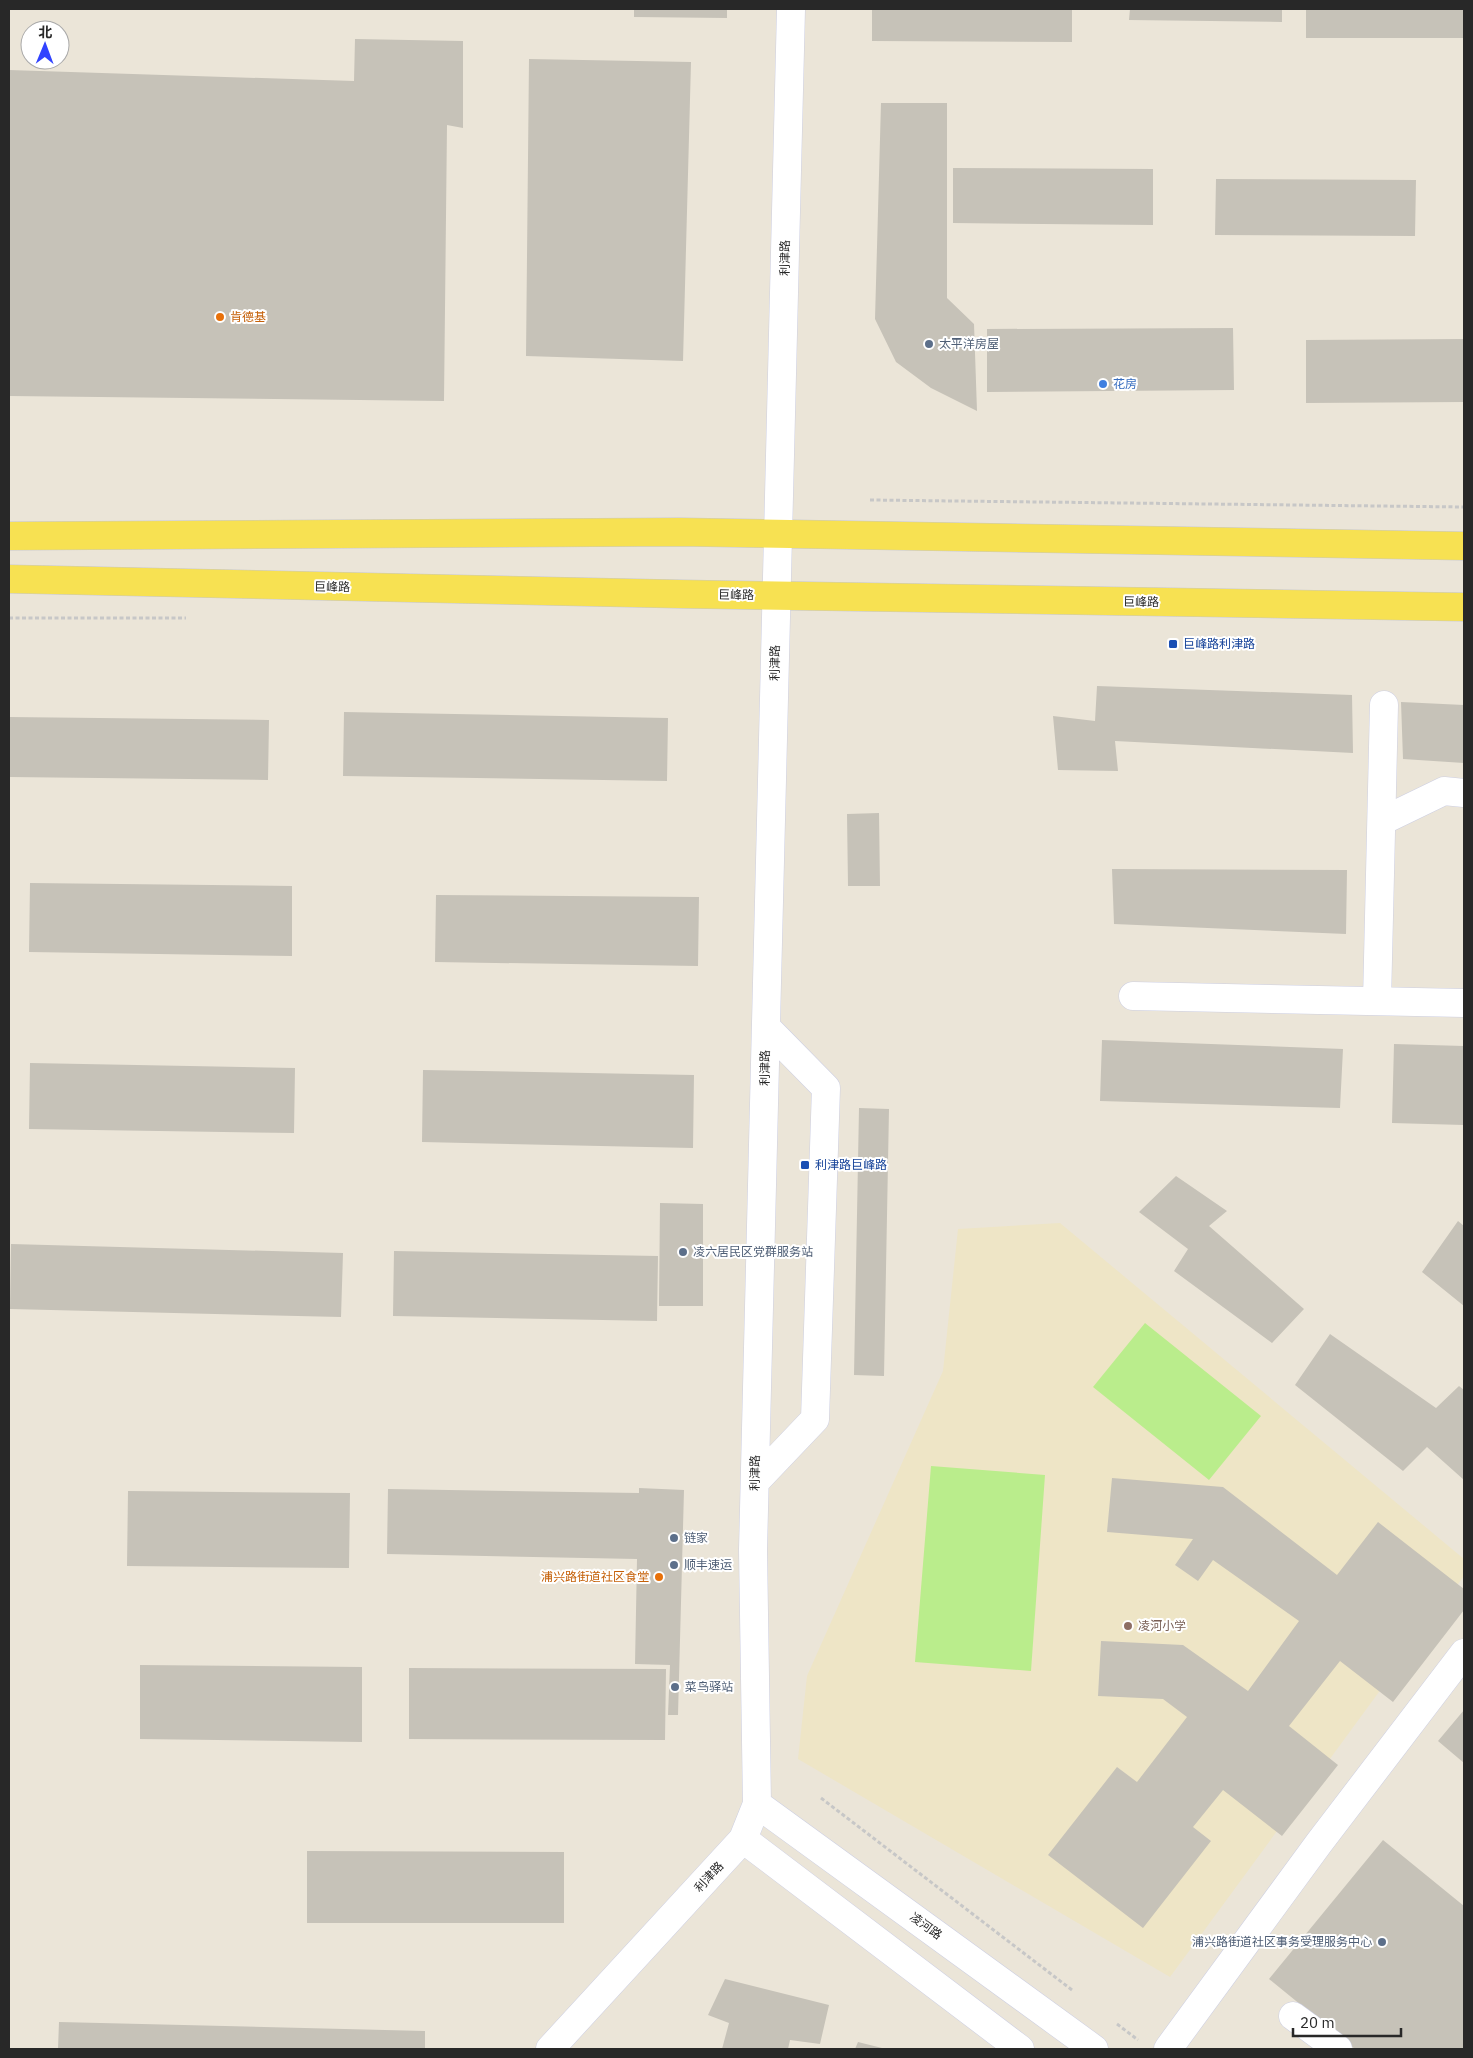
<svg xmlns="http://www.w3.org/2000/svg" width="1473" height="2058" viewBox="0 0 1473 2058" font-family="'IBM Plex Sans','Noto Sans SC',sans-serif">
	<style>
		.education { fill: #eee5c6 }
		.pitch { fill: #baed8c }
		.building { fill: #c6c2b8 }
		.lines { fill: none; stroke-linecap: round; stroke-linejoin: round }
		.minor-casing { stroke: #cdcfe2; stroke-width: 29 }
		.major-casing { stroke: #c7c7c7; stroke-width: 29 }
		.path { stroke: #c7c7c7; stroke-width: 3; stroke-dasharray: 4 2.5; stroke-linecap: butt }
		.minor { stroke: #fff; stroke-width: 28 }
		.major { stroke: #f7e152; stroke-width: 28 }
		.food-dot { fill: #e8710a; stroke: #fff; stroke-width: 2 }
		.service-dot { fill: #5c6f8a; stroke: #fff; stroke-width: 2 }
		.shop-dot { fill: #3f7fe0; stroke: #fff; stroke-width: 2 }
		.transit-dot { fill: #1a4fb4; stroke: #fff; stroke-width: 2 }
		.education-dot { fill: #8d6e63; stroke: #fff; stroke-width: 2 }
		.labels { text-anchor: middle; stroke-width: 4; stroke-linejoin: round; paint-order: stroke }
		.street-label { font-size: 12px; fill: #282828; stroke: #fff }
		.food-label { font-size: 12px; fill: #c56008; stroke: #fff; text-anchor: start }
		.service-label { font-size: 12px; fill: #4e5e75; stroke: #fff; text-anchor: start }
		.shop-label { font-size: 12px; fill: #366cbe; stroke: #fff; text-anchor: start }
		.transit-label { font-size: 12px; fill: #164399; stroke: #fff; text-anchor: start }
		.education-label { font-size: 12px; fill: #785e54; stroke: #fff; text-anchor: start }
	</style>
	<rect width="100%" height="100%" fill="#ebe5d8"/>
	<path class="education" d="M1060,1223L1464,1559V1576L1170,1977L798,1759L807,1676L943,1371L958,1229Z"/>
	<path class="pitch" d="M1145,1323L1261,1416L1209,1480L1093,1387Z
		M931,1466L1045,1475L1031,1671L915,1662Z"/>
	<path class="building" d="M634,9H727V18L634,17Z
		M872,9H1072V42L872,41Z
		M1130,9H1282V22L1129,20Z
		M1306,9H1464V38H1306Z
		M355,39L463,41V128L447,125L444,401L9,396V70L354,81Z
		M529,59L691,62L683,361L526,356Z
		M881,103H947V298L974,324L977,411L931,388L896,362L875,319Z
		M953,168L1153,169V225L953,223Z
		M1216,179L1416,180L1415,236L1215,235Z
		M1233,328L1234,390L987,392V329Z
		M1464,339V402L1306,403V340Z
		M1097,686L1352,695L1353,753L1115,741L1118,771L1058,770L1053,716L1095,721Z
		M1401,702L1464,705V763L1403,759Z
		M344,712L668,718L667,781L343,776Z
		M9,717L269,720L268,780L9,777Z
		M879,813L880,886H848L847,814Z
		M1112,869L1347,870L1346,934L1114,924Z
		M30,883L292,886V956L29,952Z
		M436,895L699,897L698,966L435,962Z
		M1102,1040L1343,1049L1340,1108L1100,1101Z
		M1394,1044L1464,1046V1125L1392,1123Z
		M30,1063L295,1068L294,1133L29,1129Z
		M423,1070L694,1075L693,1148L422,1142Z
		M859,1108L889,1109L884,1376L854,1375Z
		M1176,1176L1227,1211L1209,1226L1304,1309L1272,1343L1174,1271L1188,1249L1139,1212Z
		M660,1203L703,1204V1306H659Z
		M1458,1221L1464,1226V1306L1422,1272Z
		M11,1244L343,1253L341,1317L10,1309Z
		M394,1251L658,1256L657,1321L393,1316Z
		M1330,1334L1436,1408L1459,1386L1464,1390V1480L1427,1447L1403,1471L1295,1385Z
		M1112,1478L1223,1487L1337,1575L1378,1522L1464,1589V1610L1393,1702L1340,1661L1289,1726L1338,1765L1282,1836L1223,1790L1193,1827L1211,1841L1143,1928L1048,1855L1117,1767L1137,1782L1187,1717L1163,1699L1098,1696L1101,1641L1183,1645L1248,1691L1299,1621L1213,1560L1198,1581L1175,1565L1193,1539L1107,1532Z
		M639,1488L684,1490L678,1715H668L670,1665L635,1664L637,1559L387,1554L388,1489L639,1493Z
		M128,1491L350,1493L349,1568L127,1566Z
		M140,1665L362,1667V1742L140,1739Z
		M409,1668L666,1669L665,1740L409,1739Z
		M1464,1710V1763L1438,1741Z
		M1383,1840L1464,1906V2049H1355L1269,1979Z
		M307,1851L564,1852V1923H307Z
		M725,1979L829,2005L820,2044L790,2040L788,2049H722L729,2023L708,2015Z
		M59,2022L425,2031V2049H58Z
		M858,2042L886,2049H855Z"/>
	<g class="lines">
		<g class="minor-casing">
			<path id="minor" d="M1382,821L1444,791L1464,793
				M1133,996L1464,1003
				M1377,1001L1384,705
				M755,1482L815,1419L826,1088L766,1027
				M757,1804L1094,2049
				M743,1839L1020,2049
				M1293,2016L1338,2049
				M550,2049L743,1839L757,1804L753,1550L791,9
				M1168,2049L1319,1843L1464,1653"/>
		</g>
		<g class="major-casing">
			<path id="major" d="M9,536L680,532L1464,546
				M9,579L679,594L1464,607"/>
		</g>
		<path class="path" d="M870,500L1464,507
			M9,618H186
			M821,1798L1072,1990
			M1117,2024L1138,2040"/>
		<use href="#minor" class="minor"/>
		<use href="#major" class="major"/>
	</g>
	<g class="food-dot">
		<circle cx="220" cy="317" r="5"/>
		<circle cx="659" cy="1577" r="5"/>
	</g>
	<g class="service-dot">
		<circle cx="929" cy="344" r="5"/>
		<circle cx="683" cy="1252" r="5"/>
		<circle cx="674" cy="1538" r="5"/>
		<circle cx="674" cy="1565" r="5"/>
		<circle cx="675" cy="1687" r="5"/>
		<circle cx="1382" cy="1942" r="5"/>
	</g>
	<circle class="shop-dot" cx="1103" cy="384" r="5"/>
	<g class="transit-dot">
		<rect x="1168" y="639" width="10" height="10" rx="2.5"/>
		<rect x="800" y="1160" width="10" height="10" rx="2.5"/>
	</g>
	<circle class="education-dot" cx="1128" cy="1626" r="5"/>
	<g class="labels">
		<g class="street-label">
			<text transform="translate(785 258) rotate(-89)" y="4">利津路</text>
			<text transform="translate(332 587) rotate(1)" y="4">巨峰路</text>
			<text transform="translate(736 595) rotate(1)" y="4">巨峰路</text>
			<text transform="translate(1141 602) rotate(1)" y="4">巨峰路</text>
			<text transform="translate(775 663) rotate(-89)" y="4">利津路</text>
			<text transform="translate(765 1068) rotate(-89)" y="4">利津路</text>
			<text transform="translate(755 1473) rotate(-89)" y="4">利津路</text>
			<text transform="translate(709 1877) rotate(-47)" y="4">利津路</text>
			<text transform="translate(926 1926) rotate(36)" y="4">凌河路</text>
		</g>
		<g class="food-label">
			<text x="230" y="321">肯德基</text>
			<text x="649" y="1581" text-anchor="end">浦兴路街道社区食堂</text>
		</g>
		<g class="service-label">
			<text x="939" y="348">太平洋房屋</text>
			<text x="693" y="1256">凌六居民区党群服务站</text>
			<text x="684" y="1542">链家</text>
			<text x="684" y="1569">顺丰速运</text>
			<text x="685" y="1691">菜鸟驿站</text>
			<text x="1372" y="1946" text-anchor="end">浦兴路街道社区事务受理服务中心</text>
		</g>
		<g class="shop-label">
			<text x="1113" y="388">花房</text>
		</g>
		<g class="transit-label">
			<text x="1183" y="648">巨峰路利津路</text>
			<text x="815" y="1169">利津路巨峰路</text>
		</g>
		<g class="education-label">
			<text x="1138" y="1630">凌河小学</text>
		</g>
	</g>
	<rect width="1473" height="2058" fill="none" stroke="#282828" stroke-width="20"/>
	<g transform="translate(45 45) rotate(1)"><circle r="24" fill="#ffffff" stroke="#a9a9a9"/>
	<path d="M0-4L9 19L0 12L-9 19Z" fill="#3143ff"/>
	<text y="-8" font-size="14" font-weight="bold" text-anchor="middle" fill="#282828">北</text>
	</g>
	<path d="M1293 2028v8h108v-8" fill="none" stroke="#282828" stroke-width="2.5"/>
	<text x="1300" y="2028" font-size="15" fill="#282828" stroke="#ffffff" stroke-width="4" paint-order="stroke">20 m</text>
</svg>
